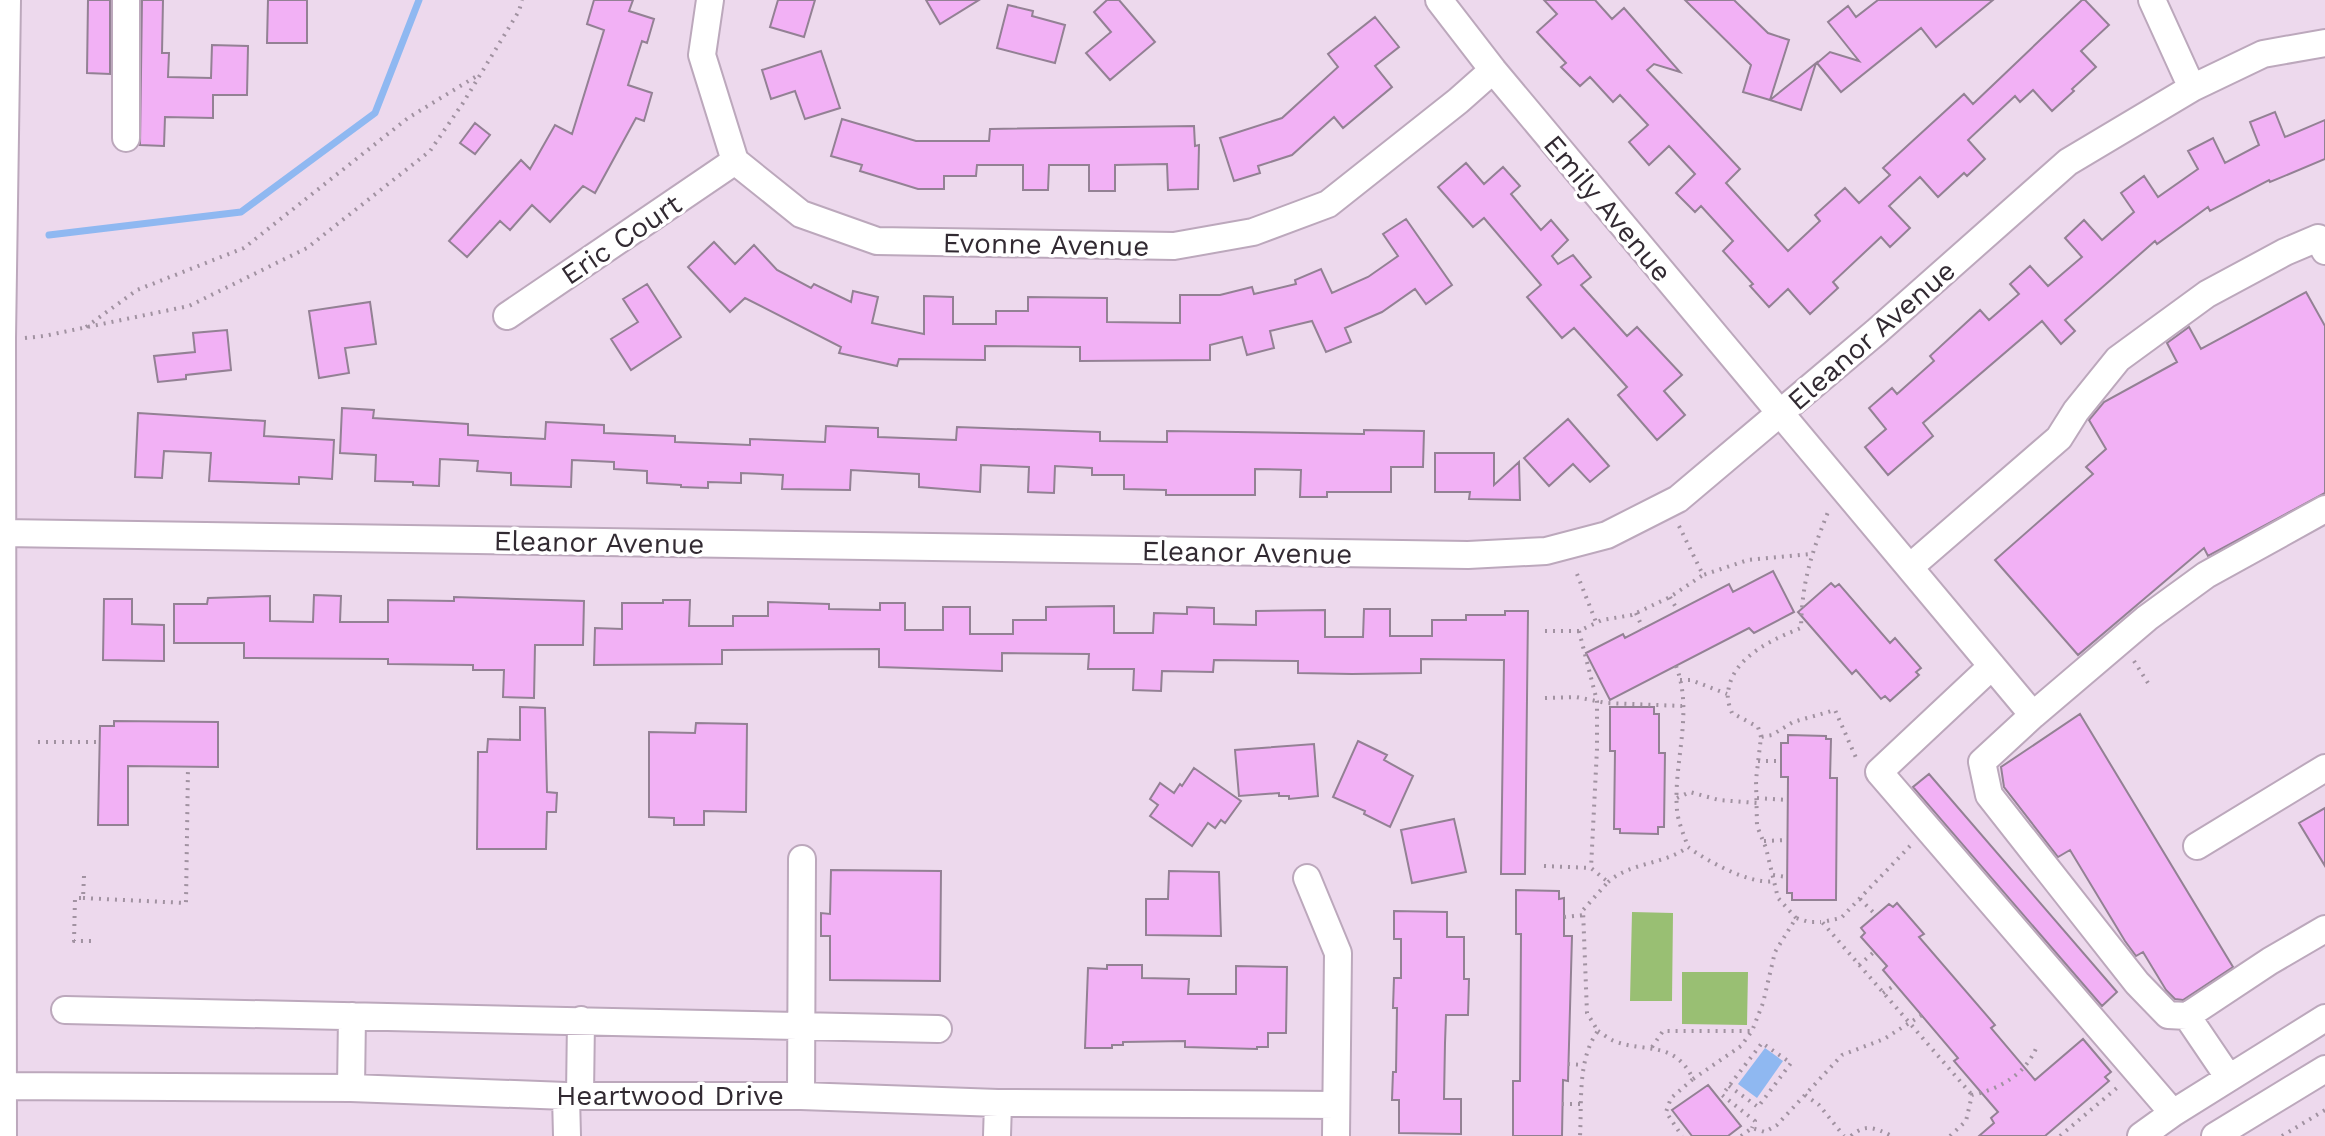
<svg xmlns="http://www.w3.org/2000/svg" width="2325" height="1136" viewBox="0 0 2325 1136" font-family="'Work Sans',sans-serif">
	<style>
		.green { fill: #99bf73 }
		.water { fill: #8fb8f1 }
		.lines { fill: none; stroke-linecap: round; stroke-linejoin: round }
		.stream { stroke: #8fb8f1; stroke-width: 7 }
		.building { fill: #f2b1f5; stroke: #938194; stroke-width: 2 }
		.minor-casing { stroke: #bca8bc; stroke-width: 30 }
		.path { stroke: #a192a1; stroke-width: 4; stroke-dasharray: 2 6; stroke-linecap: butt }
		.minor { stroke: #fff; stroke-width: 26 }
		.labels { text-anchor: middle; stroke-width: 7; stroke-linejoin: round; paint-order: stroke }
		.street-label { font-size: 28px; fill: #322a32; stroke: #fff }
	</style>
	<rect width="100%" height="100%" fill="#edd9ed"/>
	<path class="green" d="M1632,912L1673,913L1672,1001H1630Z
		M1682,972H1748L1747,1025L1682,1024Z"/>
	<path class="water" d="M1765,1048L1783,1061L1757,1098L1738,1084Z"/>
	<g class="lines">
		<path class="stream" d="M49,235L241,212L375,113L419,0"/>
	</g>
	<path class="building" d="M88,0H110V74L87,73Z
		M142,0H163L162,53H169L168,77L211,78L212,45L248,46L247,95H213V118L165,117L164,146L140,145Z
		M268,0H307V43H267Z
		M594,0H633L629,11L654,19L647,43L642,41L628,85L652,93L644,121L636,118L595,193L583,186L550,222L532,205L510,230L500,221L467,257L449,241L521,160L530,169L555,125L572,134L604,30L587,24Z
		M778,0H815L804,37L770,27Z
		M926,0H979L940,24Z
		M1107,0H1119L1155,42L1110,80L1086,53L1111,32L1094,12Z
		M1544,0H1595L1612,19L1624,8L1680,72L1654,64L1647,70L1740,169L1726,183L1788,251L1820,221L1815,215L1845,188L1859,203L1890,175L1883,168L1964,94L1973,104L2082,0H2085L2109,25L2081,51L2096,67L2072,89L2074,91L2052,111L2033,90L2020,102L2015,96L1968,140L1985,159L1967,176L1964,173L1938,197L1920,177L1889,206L1910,228L1890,247L1881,237L1833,282L1838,288L1810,314L1788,289L1769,307L1750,286L1753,284L1723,251L1733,241L1701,206L1695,212L1676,193L1695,174L1669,146L1649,165L1629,142L1648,125L1620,95L1613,102L1590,77L1580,86L1561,67L1566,63L1537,32L1557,14Z
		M1685,0H1734L1768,33L1789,40L1770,100L1743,92L1751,65Z
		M1878,0H1993L1936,47L1921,28L1841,92L1817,63L1830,52L1859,61L1828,22L1848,6L1856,17Z
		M1008,5L1033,11L1032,16L1065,25L1055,63L997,48Z
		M1375,17L1399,47L1375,66L1392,87L1343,128L1334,117L1292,155L1258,166L1260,173L1234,181L1220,138L1282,118L1338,67L1328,54Z
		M821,51L840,108L805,119L795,91L771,99L762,70Z
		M1816,63L1801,110L1770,100Z
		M2275,112L2285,137L2325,120V159L2270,182L2269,180L2210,211L2208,207L2157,244L2155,241L2065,320L2075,331L2061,344L2042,321L1923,423L1933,436L1888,475L1865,447L1886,429L1869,408L1892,388L1897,394L1934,361L1930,356L1980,310L1989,320L2019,294L2010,284L2030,266L2048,286L2082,257L2065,238L2084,220L2102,240L2134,212L2121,193L2144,176L2158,197L2198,169L2188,151L2213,138L2225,163L2259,145L2250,122Z
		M842,119L916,141H989L990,129L1194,126L1195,146L1199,145L1198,189L1168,190L1167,164L1115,165V191H1089V165H1049L1048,190H1023V165H977L976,176H944V189H918L860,171L862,165L831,156Z
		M475,123L490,135L475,154L460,143Z
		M1466,163L1484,184L1503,167L1520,186L1511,194L1541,230L1551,220L1568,240L1552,256L1558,264L1573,255L1591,277L1581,285L1627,336L1637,327L1682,375L1664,391L1685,415L1657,440L1618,395L1627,387L1574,328L1562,338L1527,297L1541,285L1484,218L1473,227L1438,187Z
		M1406,219L1452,285L1426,304L1415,289L1382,312L1345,328L1351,342L1326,352L1312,321L1270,331L1274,348L1247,355L1242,337L1210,345V360L1080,361V347L985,346V360L899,359L897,366L839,353L841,347L745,298L730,312L688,267L714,242L735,264L754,245L777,270L811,288L814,284L851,302L853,291L878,297L872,323L924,334V296L953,297V324H996V311H1028V297L1107,298V322L1180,323V295H1220L1252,287L1254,294L1296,284L1295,280L1321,269L1332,293L1368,277L1398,256L1383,234Z
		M647,284L681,337L631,370L611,339L638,322L623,299Z
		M2306,292L2325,326V493L2208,556L2204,548L2078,655L1995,560L2093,474L2086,467L2106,449L2089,420L2104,402L2177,362L2167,343L2189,327L2201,349Z
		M370,302L376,344L345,348L349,373L319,378L309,311Z
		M227,330L231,370L186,375V379L158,382L154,356L195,352L193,333Z
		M342,408L374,410L373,418L468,424V435L545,439L546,422L604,425V433L675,436V442L750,445V439L825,442L826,426L878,428V437L956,440L957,427L1100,432V441L1167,442V431L1364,434V430L1424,431L1423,467H1391V492H1327V497H1300L1301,470L1255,469V495H1166V490L1124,489V475H1092V468L1055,466L1054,493L1028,492L1029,467L981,465L980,492L919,487V474L851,470L850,490L782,489L783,475L741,473V483L708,482V488L681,487V485L647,483V471L614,469V462L572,460L571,487L511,485V473L477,471L478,461L440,459L439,486L413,485V482L375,481L376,455L340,453Z
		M138,413L265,421L264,436L334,440L332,479L299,477V484L209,481L211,453L164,451L162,478L135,477Z
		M1568,419L1609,466L1590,482L1573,464L1549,486L1524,458Z
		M1435,453H1494V485L1519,462L1520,500L1469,499L1470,492H1435Z
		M1773,571L1794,612L1754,633L1749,628L1610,700L1586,653L1623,634L1625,638L1729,584L1733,592Z
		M1831,583L1835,587L1839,584L1890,643L1895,638L1921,668L1916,672L1919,675L1890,701L1885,696L1881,699L1856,670L1852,674L1798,612Z
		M314,595L341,596L340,622H388V600L454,601V597L584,601L583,645H535L534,698L503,697L504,670H473V665L388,664V659L244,658V643H174V604H207L208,598L270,596V621L313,622Z
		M104,599H132V624L164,625V661L103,660Z
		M663,600H690L689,626H733V616H768V602L829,604V609L880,610V603H905V630H943V607H970V634H1013V620H1046V607L1114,606V633H1153L1154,613L1187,614V607L1214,608V624L1256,625V611L1325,610V637H1363L1364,609H1390V636H1432V620H1466V615H1505V611H1528L1525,874H1501L1504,660L1421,659V673L1352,674L1298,673V661L1214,660L1213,672L1162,671L1161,691L1133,690L1134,669H1088L1089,654L1002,653V671L879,667V649L722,650V664L594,665L595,628L622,629V603H663Z
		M520,707L545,708L547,792L557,793L556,812H547L546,849H477L478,752H487L488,739L520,740Z
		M1610,707H1654V714H1659V753H1665L1664,827H1658V834L1620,833V829H1614L1615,751H1610Z
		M2080,714L2233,967L2183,1000L2175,999L2166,990L2143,952L2136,956L2125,941L2070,850L2058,857L2004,787L2001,767Z
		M114,721L218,722V767L128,766V825H98L100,726H114Z
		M696,723L747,724L746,812L704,811V825H674V818L649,817V732L695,733Z
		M1788,735L1826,736V739H1831L1830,778H1837L1836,900H1792V893H1787L1788,777H1781V743H1788Z
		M1358,741L1387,755L1384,760L1413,776L1390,827L1364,814L1365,811L1333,797Z
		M1314,744L1318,796L1289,799V796H1279V793L1239,796L1235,750Z
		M1194,768L1241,801L1225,823L1221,820L1215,828L1208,823L1192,846L1150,816L1158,805L1150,799L1160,783L1174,793L1180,784L1182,786Z
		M1929,774L2117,992L2102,1006L1913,787Z
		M2325,808V866L2299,823Z
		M1454,819L1466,872L1412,883L1401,830Z
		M831,870L941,871L940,981L830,980V936H821V913L830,914Z
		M1169,871L1219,872L1221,936L1146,935V899H1168Z
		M1516,890L1559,891V899L1564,898V936H1572L1568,1081L1563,1080L1562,1136H1513V1081H1520L1521,934H1516Z
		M1897,903L1924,934L1919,937L1995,1025L1991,1028L2035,1080L2083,1039L2111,1072L2105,1077L2109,1081L2045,1136H1979L1994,1123L1991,1118L1998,1112L1954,1061L1958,1058L1883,970L1887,966L1861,937L1865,933L1861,928L1889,904L1893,907Z
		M1394,911L1447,912V937H1464V979H1469L1468,1015H1446L1445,1043L1444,1099H1461V1134L1399,1133V1100H1392L1393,1072H1396L1397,1008H1393L1394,978H1401V939H1394Z
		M1107,965H1142V978L1189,979L1188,994H1236V966L1287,967L1286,1033H1268V1047H1257V1049L1185,1047V1041L1123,1042V1045H1112V1048H1085L1088,968L1107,969Z
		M1708,1085L1741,1126L1728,1136H1692L1672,1110Z"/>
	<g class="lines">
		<g class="minor-casing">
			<path id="minor" d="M710,0L702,55L735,161L801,214L877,241L1174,246L1253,232L1328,204L1458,101L1493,70
				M1439,0L1493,70L2033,715
				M2152,0L2192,88
				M126,138V0
				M507,316L735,161
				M3,533L1468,555L1546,551L1607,535L1678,499L1876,332L2068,162L2192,88L2263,54L2325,43
				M1910,567L2059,438L2076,411L2118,359L2207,294L2285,252L2318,238L2325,251
				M1992,666L1879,772L2173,1113
				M2197,846L2325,768
				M1307,878L1338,953L1336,1136
				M65,1010L938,1029
				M2187,1016L2168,1015L2137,983L1989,795L1982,762L2033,715L2147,618L2206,575L2325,509
				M2229,1078L2187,1016L2270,961L2325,929
				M4,1086L351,1088L566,1096H801L998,1103L1336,1105
				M351,1088L352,1016
				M580,1095L581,1020
				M566,1096L567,1136
				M801,1096L802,859
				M3,1136L2,339L7,0
				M997,1136L998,1103
				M2141,1136L2173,1113L2325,1018
				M2215,1136L2325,1069"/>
		</g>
		<path class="path" d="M86,327L137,290L244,248L408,118L480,74
			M25,338L44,336L189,306L307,248L430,151L463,103L519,11L522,0
			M1679,526L1703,575L1748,560L1810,554
			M1577,574L1596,622
			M1670,597L1678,611
			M1636,613L1643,629
			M1545,631H1579L1602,620L1632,615L1670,597L1703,575
			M1579,631L1597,701V749L1591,868
			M2134,661L2148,683
			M1676,666C1694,712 1673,763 1677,810C1678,822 1684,835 1688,847
			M1680,680H1691L1727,694
			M1545,698L1576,697L1606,703L1682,706
			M1761,737L1758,727L1732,713C1730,708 1727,700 1728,694C1730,658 1773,639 1801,628C1802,581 1811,555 1828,512L1829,514
			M38,742H100
			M1758,761H1781
			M1677,798L1690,792L1719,800L1757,803
			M1757,798L1788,800
			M1764,841L1787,840
			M1910,846L1841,918L1822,922L1972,1095
			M1544,866L1591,868L1608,882L1583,910L1587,1013L1598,1031C1577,1059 1582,1103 1580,1136
			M1773,875L1787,877
			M84,876L83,898H75L74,941H91
			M1608,882C1631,862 1663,865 1688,847C1707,861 1750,885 1774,881
			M83,898L186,903L188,767
			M1860,899L1876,915
			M1564,917L1584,915
			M1796,918L1778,898L1766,848L1757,826L1756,780L1761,737L1772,735L1793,722L1835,710L1857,760
			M1859,965L1874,952
			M1883,993L1895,985
			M1598,1031C1603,1034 1609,1039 1614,1041C1644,1053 1675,1040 1693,1079L1671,1098L1666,1112L1682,1136
			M1652,1047L1663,1031H1752
			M1568,1064L1584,1065
			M1693,1079L1741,1046L1752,1031L1763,1003L1775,952L1796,918L1809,922H1821
			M1729,1086L1758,1107L1791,1063L1762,1043L1722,1095L1755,1121L1752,1128
			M1805,1095L1819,1105L1844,1136
			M1562,1104H1582
			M1741,1136L1752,1128L1765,1132L1777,1125L1842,1055L1884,1039L1922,1015
			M1851,1136C1866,1123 1875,1128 1892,1136
			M1950,1136L1966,1121L1972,1095C2000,1089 2026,1074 2037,1046
			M2060,1136L2118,1087
			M2282,1136L2325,1110"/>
		<use href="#minor" class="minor"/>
	</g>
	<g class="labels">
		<g class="street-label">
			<text transform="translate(1608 208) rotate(50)" y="10">Emily Avenue</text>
			<text transform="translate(621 239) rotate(-34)" y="10">Eric Court</text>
			<text transform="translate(1046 244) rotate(1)" y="10">Evonne Avenue</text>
			<text transform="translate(1871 335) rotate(-41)" y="10">Eleanor Avenue</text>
			<text transform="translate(599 542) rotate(1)" y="10">Eleanor Avenue</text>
			<text transform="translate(1247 552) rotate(1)" y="10">Eleanor Avenue</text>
			<text x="670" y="1105">Heartwood Drive</text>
		</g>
	</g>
</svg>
